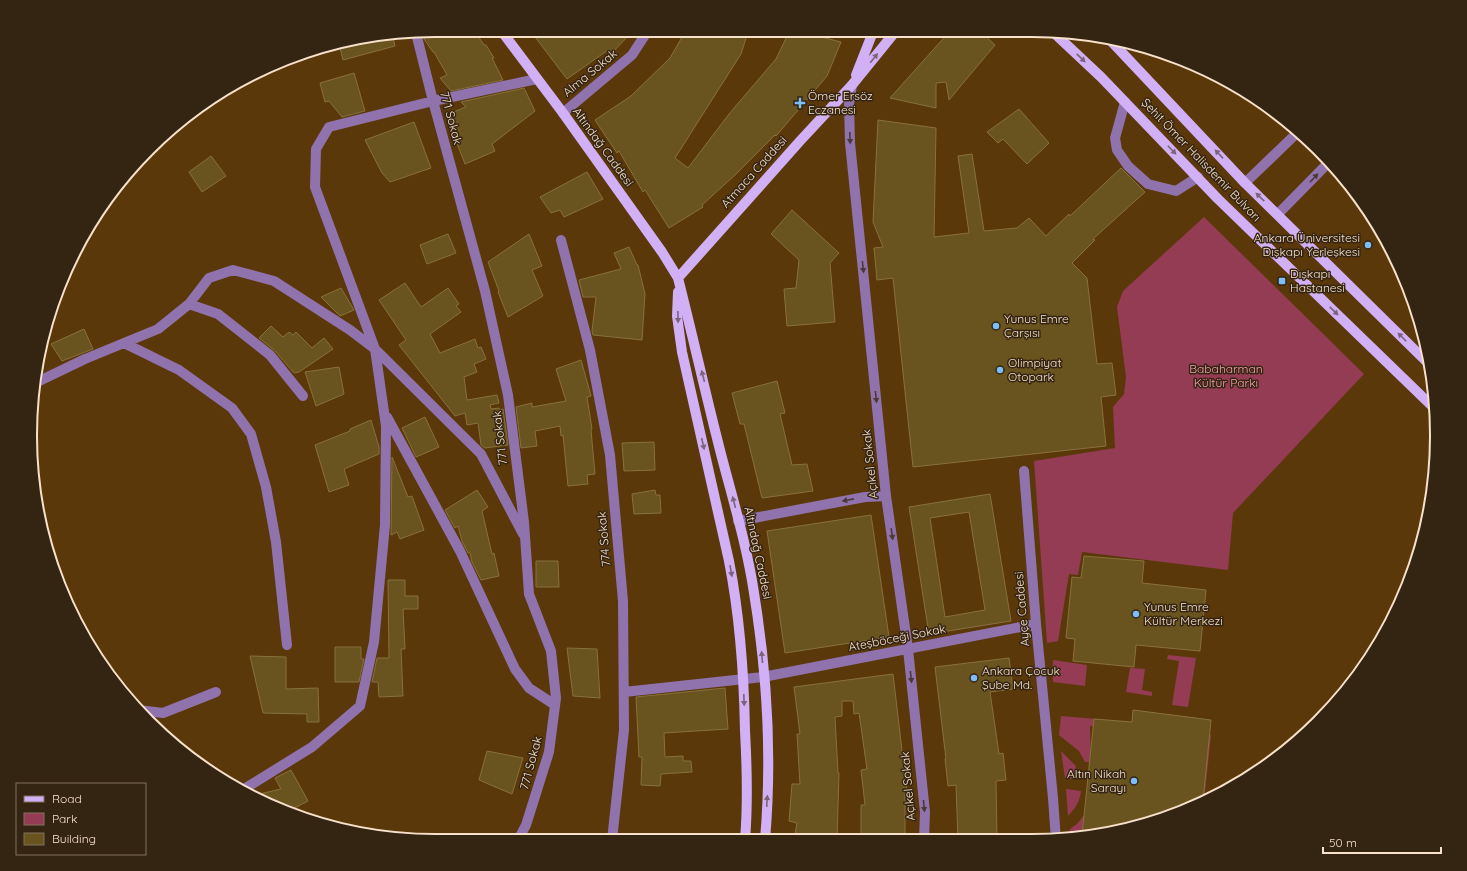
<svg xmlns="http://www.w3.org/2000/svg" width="1467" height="871" viewBox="0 0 1467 871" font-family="Quicksand,sans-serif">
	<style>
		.green { fill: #943c53 }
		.building { fill: #69531e; stroke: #88713d; fill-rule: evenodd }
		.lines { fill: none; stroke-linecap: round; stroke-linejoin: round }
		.minor { stroke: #9073ad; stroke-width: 10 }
		.major { stroke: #d2b0f6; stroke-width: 10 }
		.oneway { fill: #7b6379 }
		.oneway2 { fill: #4b3839 }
		.poi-dot { fill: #7cbef9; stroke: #342412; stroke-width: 1.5 }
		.labels { text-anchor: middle; stroke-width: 3; stroke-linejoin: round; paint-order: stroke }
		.street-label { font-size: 12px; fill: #f7e1cb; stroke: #342412 }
		.poi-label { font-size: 12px; fill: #f7e1cb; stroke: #342412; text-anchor: start }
		.park-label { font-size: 12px; fill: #f7a2b3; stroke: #342412 }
		.rim { fill: none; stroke: #f7e1cb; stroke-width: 2 }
	</style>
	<rect width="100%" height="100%" fill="#5b380a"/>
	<path class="green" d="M1204,217L1364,374L1233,513L1228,570L1082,552L1078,575L1069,574L1058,641L1047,643L1034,461L1115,448L1113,407L1124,394L1126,377L1117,307L1123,291Z
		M1168,655L1196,658L1188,707L1172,705L1179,661L1167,659Z
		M1053,660L1087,665L1085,686L1053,682Z
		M1130,668L1145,669L1142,690L1152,692V696L1126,692Z
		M1133,710L1189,717L1187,733L1211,735L1204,801L1188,798L1158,733L1090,726L1091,762H1085L1079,751L1059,735L1061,716L1132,722Z
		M1061,751L1075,765L1081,779L1065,778Z
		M1066,789L1081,791C1080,801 1075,809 1068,816Z
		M1099,804L1095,833L1069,838L1070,829L1077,824L1087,811Z"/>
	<path class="building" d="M950,31H980L995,45L949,100L946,82L936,83V108L890,98Z
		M685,32H748L741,54L675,158L688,168L729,114L776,59L789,32H802L841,42L827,76L776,136L775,135L735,175L702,205L703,207L669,228L645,190L643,192L619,151L617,153L595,120L631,96L670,58Z
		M392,33L395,46L343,60L339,44L382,34Z
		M423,33H476L484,45H486L494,58H492L503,80L451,91L440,78L447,75L434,52H433L424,39Z
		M532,33H631L611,54L608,50L567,79Z
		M354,73L365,111L342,117L329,101L325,102L320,83Z
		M524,88L535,111L492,144L495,151L465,164L446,115L466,107L461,102Z
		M1019,109L1049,143L1027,164L1003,139L998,143L987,132Z
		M878,120L936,128L934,237L969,233L958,156L972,154L984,231L1017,228L1029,218L1046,236L1069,214L1070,216L1121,168L1145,192L1093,239L1095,240L1072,263L1087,278L1097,364L1112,363L1116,395L1101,397L1106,446L913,467L893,278L877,280L874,248L883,247L873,222Z
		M414,122L431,168L390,182L382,173L365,140Z
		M211,156L226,176L202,192L189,172Z
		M587,172L603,199L564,217L560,210L551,213L540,197Z
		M792,210L839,253L830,263L835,322L787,326L784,289L796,288L799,260L771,234Z
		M448,234L456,253L427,264L420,245Z
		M529,234L542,266L532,270L543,296L508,317L498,292L499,291L488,262Z
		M629,247L637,265H638L645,294L642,340L593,335L592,331L596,297H583L579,280L621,269L614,253Z
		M405,283L421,307L448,288L459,304L456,306L461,312L430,334L440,353L475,339L478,348L481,347L486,359L474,364L477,372L464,377L467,400L497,395L499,403L490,405L491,409L499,408L500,410L503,409L508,445L485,448L481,445L478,423L467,425L465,413L455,416L399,345L406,340L379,300Z
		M341,288L354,310L340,316L321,297Z
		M271,326L283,337L289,332L293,335L296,332L312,348L324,338L333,349L299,372L294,373L275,351L259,338Z
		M84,329L93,349L62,361L51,344Z
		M581,360L591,396L587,397L592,429L591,430L595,474L587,475L588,484L568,486L563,435L561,436L560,426L535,431L537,446L521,448L516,407L532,403V407L566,401L556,369Z
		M339,367L344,394L316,406L305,372Z
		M777,381L785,413L780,414L792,465L807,464L813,491L762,498L744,424H740L732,393Z
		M425,417L439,447L416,457L402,428Z
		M371,420L379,447V454L344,469L349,485L329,492L315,445L350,431V429Z
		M654,442L655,470L624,471L622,443Z
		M392,457L408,497L412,496L424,530L400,539L397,532L391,535Z
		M477,490L488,507L482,511L492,554L494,553L499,576L481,580L472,562L470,553H468L462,541L458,526L455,528L445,510Z
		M655,490L656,495H660L661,513L634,514L632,494Z
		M990,494L1011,621L929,634L909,507ZM969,512L985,610L945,617L930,518Z
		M871,515L889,637L785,653L767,531Z
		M1084,556L1144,561L1142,583L1206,590L1200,651L1136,645L1134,667L1073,661L1075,639L1066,638L1072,577L1081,578Z
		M536,561H558L559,587H536Z
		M388,580H405V596H418V609H403L405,649H401L403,696L379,697L378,682H372L377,658H389Z
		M335,647H361V659H364L359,682H335Z
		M567,648L597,649L600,698L573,696Z
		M250,656L286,657V689L318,688L319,722H307V714L263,713Z
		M1009,658L1013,689L990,692L999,754L1003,753L1006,780L996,781L997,840H958L956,785L948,786L945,759H946L935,667Z
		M893,674L907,793L905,794V834L874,835V840H861V805H865L861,770L867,769L859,713L854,714L853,701H842V716L835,717L838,773H839L837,840H794L797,823L789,821L792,784H800L797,734H800L794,687Z
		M725,688L728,729L664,733L665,757L683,756V761H691L692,772L661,774L660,786L641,785L642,757H639L636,697Z
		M1133,710L1211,720L1203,801L1162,820L1082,835L1094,719L1132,722Z
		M487,751L523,758L512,794L479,780Z
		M291,770L308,801L289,811L255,795L281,789L275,778Z"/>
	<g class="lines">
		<path class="minor" d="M416,33L433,101L485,291L508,395L524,522L529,594L551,651L556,698L549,752L526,825L518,840
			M852,85L849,104L850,143L886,496L908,649L925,812L924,840
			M1125,102L1115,138L1117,150L1128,166L1148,184L1176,191L1198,177
			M563,113L632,55L647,32
			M1245,183L1298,132
			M1278,214L1329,162
			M561,240L590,350L610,455L623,601L624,730L612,840
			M189,304L218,314L270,355L303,396
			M124,343L179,370L232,408L251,434L266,487L276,542L287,645
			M33,384L85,359L158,329L189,304L209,278L233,270L274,281L350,330L375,349L481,454L523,534
			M387,417L460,551L515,669L529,688L555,705
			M1024,471L1036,624L1053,798L1056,840
			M738,521L865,497L886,496
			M624,692L763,677L1036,624
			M138,710L163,713L216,692
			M244,789L312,747L360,706L374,642L385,525L386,426L375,349L315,187L316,149L329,127L433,101L537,79"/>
		<path class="major" d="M1052,31L1101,77L1218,199L1434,408
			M503,33L563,113L662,252L678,278C693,337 706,396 721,454C733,500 747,546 754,593C767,673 772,759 765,840
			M1112,42L1245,183L1430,365
			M856,75L873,32
			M678,278L800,141L852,85L895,32
			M678,292L677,316L682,352L729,561C740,617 744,674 745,731C747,767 748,804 745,840"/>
	</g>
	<defs><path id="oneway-solid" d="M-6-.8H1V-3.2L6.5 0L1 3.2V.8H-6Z"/></defs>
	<g class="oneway">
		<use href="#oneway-solid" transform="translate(874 58) rotate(-51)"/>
		<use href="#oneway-solid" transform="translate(1081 58) rotate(43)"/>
		<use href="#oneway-solid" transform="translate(1172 150) rotate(46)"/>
		<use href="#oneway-solid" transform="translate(1219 154) rotate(-133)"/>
		<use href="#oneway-solid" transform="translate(1260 197) rotate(-136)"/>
		<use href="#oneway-solid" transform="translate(1334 311) rotate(44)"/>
		<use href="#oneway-solid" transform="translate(678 317) rotate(89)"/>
		<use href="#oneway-solid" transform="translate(1402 337) rotate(-135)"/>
		<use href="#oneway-solid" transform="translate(703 376) rotate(-104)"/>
		<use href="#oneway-solid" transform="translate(703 444) rotate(77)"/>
		<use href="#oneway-solid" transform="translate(734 502) rotate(-104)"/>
		<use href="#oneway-solid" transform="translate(731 571) rotate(80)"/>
		<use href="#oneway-solid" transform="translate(762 657) rotate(-95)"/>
		<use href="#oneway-solid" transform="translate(744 700) rotate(88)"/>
		<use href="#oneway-solid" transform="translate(767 801) rotate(-87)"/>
	</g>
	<g class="oneway2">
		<use href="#oneway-solid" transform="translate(850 138) rotate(88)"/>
		<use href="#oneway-solid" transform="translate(1314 178) rotate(-46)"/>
		<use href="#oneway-solid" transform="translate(863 267) rotate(84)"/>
		<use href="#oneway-solid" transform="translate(876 397) rotate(84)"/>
		<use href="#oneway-solid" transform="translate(848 500) rotate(169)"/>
		<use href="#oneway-solid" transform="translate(892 534) rotate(82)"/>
		<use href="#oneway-solid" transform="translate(911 677) rotate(84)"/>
		<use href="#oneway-solid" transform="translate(924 806) rotate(85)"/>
	</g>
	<g class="poi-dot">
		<path d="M798 97h4v4h4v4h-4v4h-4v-4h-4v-4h4z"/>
		<circle cx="1368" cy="245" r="4"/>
		<rect x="1278" y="277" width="8" height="8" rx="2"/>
		<circle cx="996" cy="326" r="4"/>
		<circle cx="1000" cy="370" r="4"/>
		<circle cx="1136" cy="614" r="4"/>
		<circle cx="974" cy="678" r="4"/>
		<circle cx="1134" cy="781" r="4"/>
	</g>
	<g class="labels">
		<g class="street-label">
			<text transform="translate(590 73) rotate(-40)" y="4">Alma Sokak</text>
			<text transform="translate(451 118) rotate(75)" y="4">771 Sokak</text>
			<text transform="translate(603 147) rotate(54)" y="4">Altındağ Caddesi</text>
			<text transform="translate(1201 160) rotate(46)" y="4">Şehit Ömer Halisdemir Bulvarı</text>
			<text transform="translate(754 172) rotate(-48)" y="4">Atmaca Caddesi</text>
			<text transform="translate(500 438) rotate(-97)" y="4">771 Sokak</text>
			<text transform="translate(870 464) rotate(-96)" y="4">Açıkel Sokak</text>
			<text transform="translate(604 539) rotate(-95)" y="4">774 Sokak</text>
			<text transform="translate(758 553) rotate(78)" y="4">Altındağ Caddesi</text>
			<text transform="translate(1022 609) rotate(-95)" y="4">Ayçe Caddesi</text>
			<text transform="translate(897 638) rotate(-11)" y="4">Ateşböceği Sokak</text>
			<text transform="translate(531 763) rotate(-75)" y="4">771 Sokak</text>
			<text transform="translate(908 786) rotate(-95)" y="4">Açıkel Sokak</text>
		</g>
		<g class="poi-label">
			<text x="808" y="100">Ömer Ersöz<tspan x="808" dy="14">Eczanesi</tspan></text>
			<text x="1360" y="242" text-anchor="end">Ankara Üniversitesi<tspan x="1360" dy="14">Dışkapı Yerleşkesi</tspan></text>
			<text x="1290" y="278">Dışkapı<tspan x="1290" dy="14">Hastanesi</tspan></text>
			<text x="1004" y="323">Yunus Emre<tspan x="1004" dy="14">Çarşısı</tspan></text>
			<text x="1008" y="367">Olimpiyat<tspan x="1008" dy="14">Otopark</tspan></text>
			<text x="1144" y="611">Yunus Emre<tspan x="1144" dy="14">Kültür Merkezi</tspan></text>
			<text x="982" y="675">Ankara Çocuk<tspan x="982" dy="14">Şube Md.</tspan></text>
			<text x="1126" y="778" text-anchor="end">Altın Nikah<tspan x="1126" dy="14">Sarayı</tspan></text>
		</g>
		<g class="park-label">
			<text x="1226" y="373">Babaharman<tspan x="1226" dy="14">Kültür Parkı</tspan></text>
		</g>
	</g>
	<path d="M0 0H1467V871H0ZM435 37H1032A398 398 0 0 1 1430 435V436A398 398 0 0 1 1032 834H435A398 398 0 0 1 37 436V435A398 398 0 0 1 435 37Z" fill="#342412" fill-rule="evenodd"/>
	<path class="rim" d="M435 37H1032A398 398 0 0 1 1430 435V436A398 398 0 0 1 1032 834H435A398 398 0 0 1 37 436V435A398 398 0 0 1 435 37Z"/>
	<rect x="16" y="783" width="130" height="72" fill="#342412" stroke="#82705c"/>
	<rect x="24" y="796" width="20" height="6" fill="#d2b0f6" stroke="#82705c"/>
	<text x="52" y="803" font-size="12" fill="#f7e1cb">Road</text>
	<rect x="24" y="813" width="20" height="12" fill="#943c53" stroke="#82705c"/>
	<text x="52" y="823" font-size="12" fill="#f7e1cb">Park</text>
	<rect x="24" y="833" width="20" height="12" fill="#69531e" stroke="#82705c"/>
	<text x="52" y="843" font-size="12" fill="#f7e1cb">Building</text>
	<path d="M1323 847v6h118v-6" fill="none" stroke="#f7e1cb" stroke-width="2"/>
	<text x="1329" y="847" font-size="12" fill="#f7e1cb" stroke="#342412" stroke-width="3" paint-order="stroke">50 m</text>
</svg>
